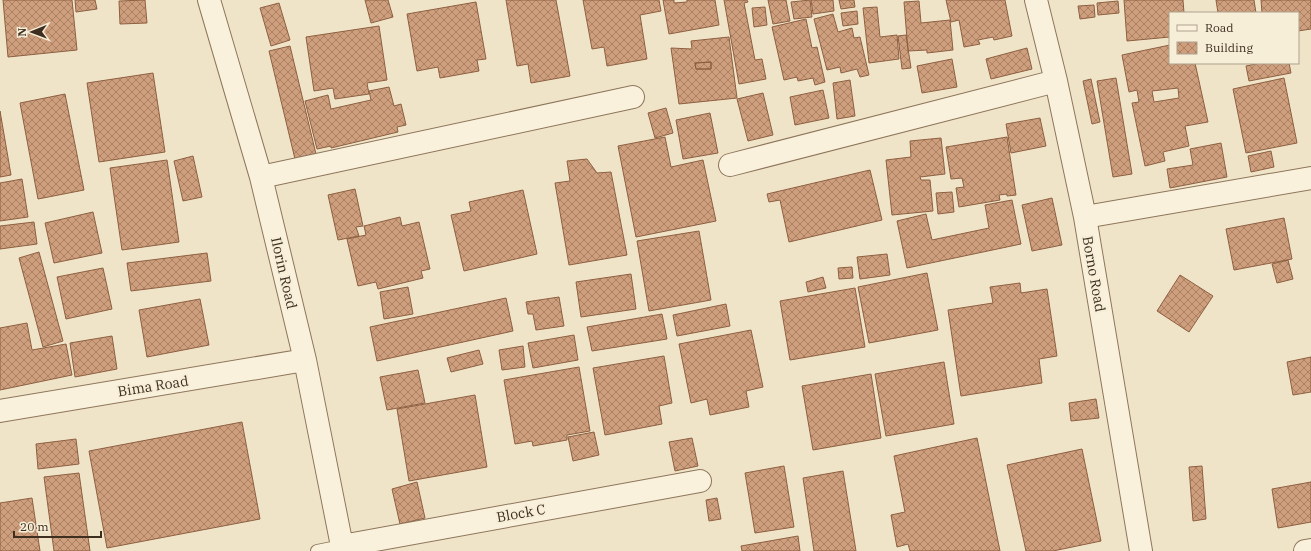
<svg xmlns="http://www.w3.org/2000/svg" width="1311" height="551" viewBox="0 0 1311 551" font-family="'IBM Plex Serif',serif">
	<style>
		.building { fill: url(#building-cross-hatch); stroke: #8d5f41; fill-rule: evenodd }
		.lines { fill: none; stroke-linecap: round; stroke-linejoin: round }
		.lane-casing { stroke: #8d765c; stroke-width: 14 }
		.street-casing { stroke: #8d765c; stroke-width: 24 }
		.lane { stroke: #faf1dc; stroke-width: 12 }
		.street { stroke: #faf1dc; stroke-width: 22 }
		.labels { text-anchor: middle; stroke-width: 4; stroke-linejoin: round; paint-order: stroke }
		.street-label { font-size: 14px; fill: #3d2e20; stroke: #f7eed8 }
	</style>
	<defs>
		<pattern id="building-cross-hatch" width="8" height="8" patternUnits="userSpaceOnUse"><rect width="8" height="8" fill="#cf9f7d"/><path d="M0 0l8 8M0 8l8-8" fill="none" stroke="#a98266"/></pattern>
	</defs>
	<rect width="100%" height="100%" fill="#f0e4c8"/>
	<path class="building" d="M3,0H72L77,50L8,57Z
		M75,0H95L97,9L76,12Z
		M145,0L147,23L120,24L119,1Z
		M365,0H388L393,17L371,23Z
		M506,0H556L570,76L531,83L528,64L517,66Z
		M583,0H659L661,11L640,15L647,59L607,66L604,47L592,49Z
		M663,0H674V3L687,2V0H715L719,25L669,34Z
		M724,0H747L748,2L744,3L755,60L762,59L766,79L739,84Z
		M768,0H786L790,21L773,24Z
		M810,0L812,17L794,19L791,2Z
		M811,0H833L834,11L813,14Z
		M839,0H854L855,7L841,9Z
		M946,0H1005L1012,36L994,40L993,37L978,40L980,44L964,47L959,20L951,22Z
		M1124,0H1183L1184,13H1170V37L1127,41Z
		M1216,0H1254L1256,13H1218Z
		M1261,0H1311V29L1298,31V13H1262Z
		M919,1L921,23L950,20L953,50L927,53V50L908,51L904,2Z
		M1118,1L1119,13L1098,15L1097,3Z
		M476,2L486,59L477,60L479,71L440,78L438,67L417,71L407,14Z
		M279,3L290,40L271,46L260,8Z
		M1094,5L1095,17L1080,19L1078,6Z
		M765,7L767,25L754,27L752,8Z
		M877,7L880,37L897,35L899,59L869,63L863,8Z
		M857,11L858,24L843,26L841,13Z
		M833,14L838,32L852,28L854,38L860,37L869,75L860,77L857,69L841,73L840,67L827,70L814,19Z
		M806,19L812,48L817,47L825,82L815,85L813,78L798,81L797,77L784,80L772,27Z
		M379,26L387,80L367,83L369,94L335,99L333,88L314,91L306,37Z
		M906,35L911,68L902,69L898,36Z
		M729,37L737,98L679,104L671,48L692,49L691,41ZM711,62V69H696L695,63Z
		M1170,45V63H1195L1208,122L1185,126L1189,146L1163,152L1165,161L1145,166L1132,103L1139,102L1137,90L1129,92L1122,55ZM1178,88L1179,98L1154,102L1152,91Z
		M290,46L316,154L295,159L269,51Z
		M1027,48L1032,69L991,79L986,59Z
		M952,59L957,87L922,93L917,66Z
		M711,62V69H696L695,63Z
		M1260,63H1289L1291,73L1249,81L1246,66Z
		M153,73L165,152L99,162L87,83Z
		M1116,78L1132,174L1113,177L1097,81Z
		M1284,78L1297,143L1246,153L1233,89Z
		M1091,79L1100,122L1092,124L1083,81Z
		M850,80L855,116L837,119L833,83Z
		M389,87L394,106L401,104L406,125L397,127L398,132L331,148V146L317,149L305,101L328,95L331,109L371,100L369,91Z
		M823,90L829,118L795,125L790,97Z
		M763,93L773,135L748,141L737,99Z
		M65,94L84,190L38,199L20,103Z
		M666,108L673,133L655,138L648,113Z
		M0,111L11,175L0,177Z
		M710,113L718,153L683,159L676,120Z
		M1040,118L1046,146L1011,153L1006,124Z
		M665,137L671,167L703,160L716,221L636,237L618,146Z
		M1007,137L1016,195L1007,196V194L999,195L1000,200L959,207L956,188L964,187L962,178L951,179L946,147Z
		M941,138L945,174L920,177L921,180H930L933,211L892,215L886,160L911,157L910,141Z
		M1221,143L1227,177L1170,188L1167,169L1193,165L1190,149Z
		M1271,151L1274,167L1251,172L1248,156Z
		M193,156L202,197L183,201L174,161Z
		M587,159L597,173L611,172L627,255L569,265L555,183L570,181L567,161Z
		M167,160L179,242L122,250L110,168Z
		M870,170L882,220L789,242L780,200L769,202L767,194Z
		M22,179L28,217L0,221V183Z
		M355,189L363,226L356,227L359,236L338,240L328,195Z
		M523,190L537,254L464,271L451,215L471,211L469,202Z
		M952,192L954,212L938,214L936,193Z
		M1052,198L1062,245L1032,251L1022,205Z
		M1012,200L1021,244L907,268L897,221L926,214L932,240L989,228L985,205Z
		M93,212L102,253L54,263L45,223Z
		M400,217L402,226L419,222L430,269L421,271L423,278L378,289L376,282L358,286L347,239L366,235L364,226Z
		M1284,218L1292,259L1234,270L1226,229Z
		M34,222L37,244L0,249V226Z
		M699,231L711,300L649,311L637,241Z
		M39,252L63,341L43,347L19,258Z
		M207,253L211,281L131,291L127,263Z
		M887,254L890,275L860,279L857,257Z
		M1288,260L1293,279L1277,283L1272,264Z
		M852,267L853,278L839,279L838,268Z
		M103,268L112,309L66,319L57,277Z
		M927,273L938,330L869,343L858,287Z
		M631,274L636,309L581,317L576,282Z
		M1180,275L1213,296L1189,332L1157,311Z
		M823,277L826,288L808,292L806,282Z
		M1020,283L1021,293L1047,289L1057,356L1039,359L1042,383L961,396L948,310L993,303L990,287Z
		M408,287L413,314L384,319L380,292Z
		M855,288L865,347L790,360L780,301Z
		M559,297L564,326L536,330L533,314H528L526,302Z
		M506,298L513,331L377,361L370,327Z
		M200,299L209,345L147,357L139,310Z
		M726,304L730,326L677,336L673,315Z
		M662,314L667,339L592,351L587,327Z
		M27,323L32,350L66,344L72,375L0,390V328Z
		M751,330L763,387L746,391L749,407L710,415L707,399L691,403L679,344Z
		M574,335L578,360L533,368L528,343Z
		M112,336L117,369L75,377L70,343Z
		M523,346L525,367L502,370L499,350Z
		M479,350L483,364L451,372L447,358Z
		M664,356L672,403L659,406L662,424L605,435L593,368Z
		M1311,357V392L1293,395L1287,362Z
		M944,362L954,424L886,436L875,374Z
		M579,367L590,431L567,435V440L533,446L532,441L515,444L504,380Z
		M418,370L425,403L387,410L380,377Z
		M871,374L881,438L813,450L802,386Z
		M475,395L487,467L409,481L397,409Z
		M1096,399L1099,418L1071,421L1069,403Z
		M242,422L260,519L107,548L89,451Z
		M594,432L599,455L573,461L568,437Z
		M692,438L698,466L675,471L669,442Z
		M977,438L1000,551H910L908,544L897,547L891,515L905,512L894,456Z
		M76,439L79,464L38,469L36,444Z
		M1082,449L1101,541L1053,551H1026L1007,465Z
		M784,466L794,527L755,533L745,473Z
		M1202,466L1206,519L1193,521L1189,467Z
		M843,471L856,551H814L803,478Z
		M79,473L90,551H54L44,477Z
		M417,482L425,518L400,524L392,489Z
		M1311,482V522L1278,528L1272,489Z
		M32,498L40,551H0V503Z
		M717,498L721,519L709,521L706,500Z
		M798,536L800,551H742L741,546Z"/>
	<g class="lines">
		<g class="lane-casing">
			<path id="lane" d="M317,551L342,546"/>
		</g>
		<g class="street-casing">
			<path id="street" d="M209,0L261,177L305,360L343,551
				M1036,0L1056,81L1085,217L1141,551
				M730,165L1056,81
				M261,177L633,97
				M1085,217L1311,178
				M0,411L305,360
				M342,546L700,481
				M1305,551L1311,550"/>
		</g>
		<use href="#lane" class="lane"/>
		<use href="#street" class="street"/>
	</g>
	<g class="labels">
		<g class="street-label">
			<text transform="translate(284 273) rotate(77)" y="5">Ilorin Road</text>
			<text transform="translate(1094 274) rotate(80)" y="5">Borno Road</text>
			<text transform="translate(153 386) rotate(-9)" y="5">Bima Road</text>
			<text transform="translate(521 513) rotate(-10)" y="5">Block C</text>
		</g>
	</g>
	<rect x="1169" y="12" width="130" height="52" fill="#f7eed8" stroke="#ada18e"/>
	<rect x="1177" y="25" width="20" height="6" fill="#faf1dc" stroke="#ada18e"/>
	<text x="1205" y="32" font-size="12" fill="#3d2e20">Road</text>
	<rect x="1177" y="42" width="20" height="12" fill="url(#building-cross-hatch)" stroke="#ada18e"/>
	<text x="1205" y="52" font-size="12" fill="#3d2e20">Building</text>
	<g transform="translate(32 32) rotate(269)" stroke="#f7eed8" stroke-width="3" paint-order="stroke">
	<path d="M0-3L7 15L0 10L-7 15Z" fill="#3d2e20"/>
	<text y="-6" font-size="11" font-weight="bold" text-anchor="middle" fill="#3d2e20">N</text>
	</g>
	<path d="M14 531v6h87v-6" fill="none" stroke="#3d2e20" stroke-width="2"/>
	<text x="20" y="531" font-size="12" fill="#3d2e20" stroke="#f7eed8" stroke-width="3" paint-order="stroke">20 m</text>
</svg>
